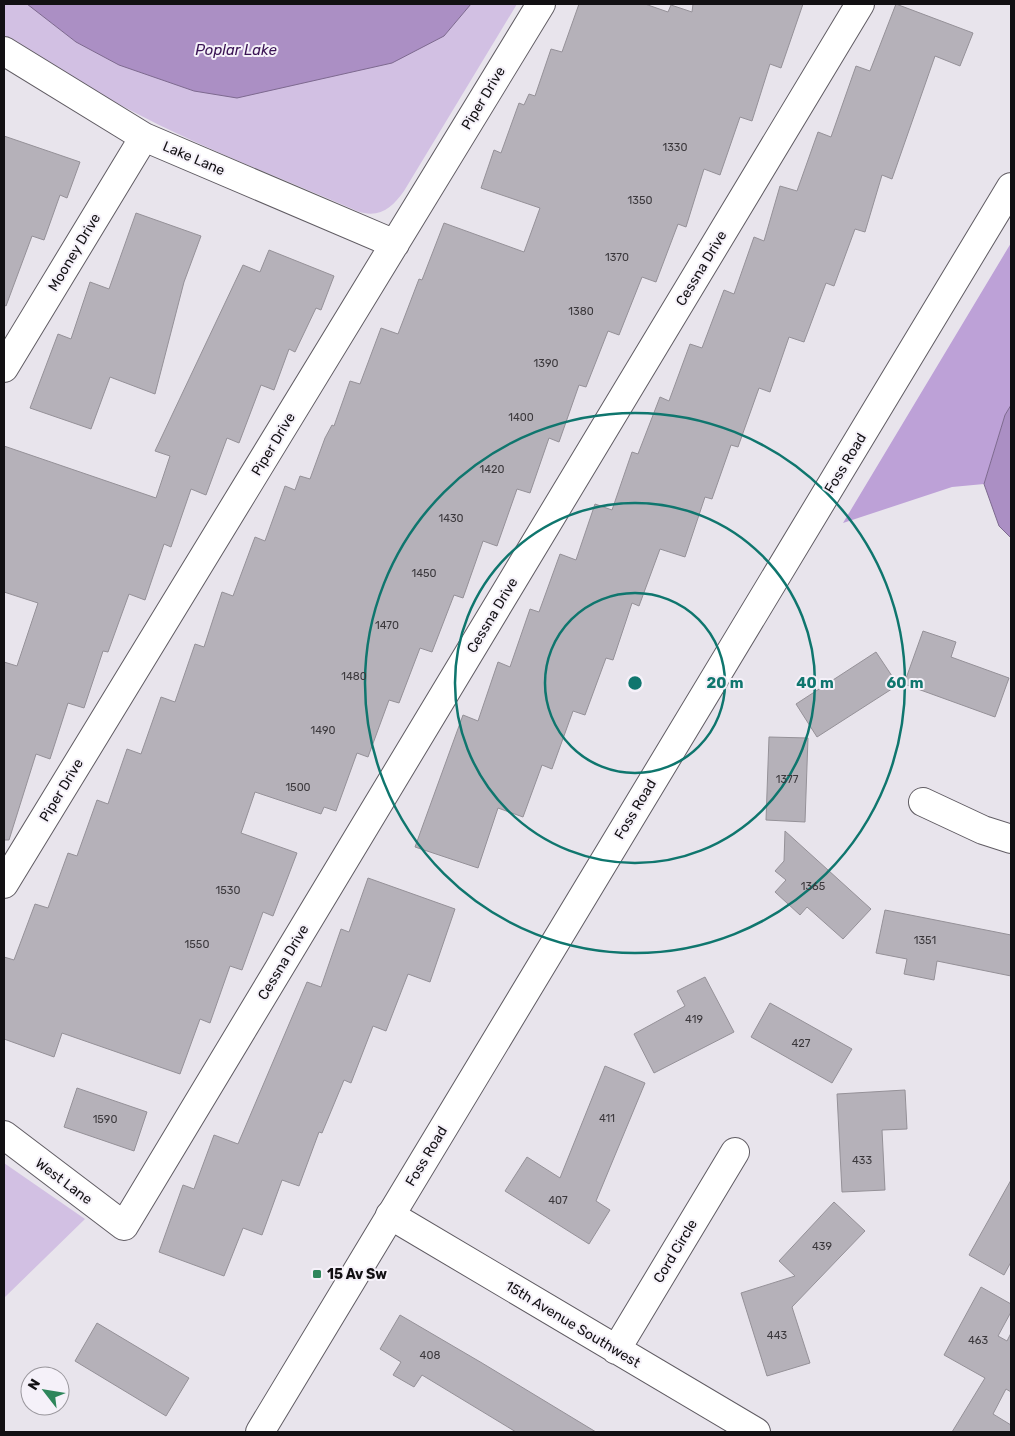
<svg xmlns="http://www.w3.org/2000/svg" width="1015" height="1436" viewBox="0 0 1015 1436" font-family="Rubik,sans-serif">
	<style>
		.green { fill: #d2c0e3 }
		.forest { fill: #bda1d7 }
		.water { fill: #ab8fc4; stroke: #7d698f }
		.building { fill: #b5b1b9; stroke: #959198 }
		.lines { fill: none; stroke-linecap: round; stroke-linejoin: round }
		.street-casing { stroke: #605c63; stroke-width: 30 }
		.secondary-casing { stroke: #605c63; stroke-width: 30 }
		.street { stroke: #fff; stroke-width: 28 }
		.secondary { stroke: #fff; stroke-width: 28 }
		.ring { fill: none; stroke: #0f766e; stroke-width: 2.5 }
		.poi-dot { fill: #2e865b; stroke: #f5f1f9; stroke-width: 2 }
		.labels { text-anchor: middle; stroke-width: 4; stroke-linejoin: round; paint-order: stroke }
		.number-label { font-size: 11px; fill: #3b383c }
		.street-label { font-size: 14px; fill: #121013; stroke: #f5f1f9 }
		.poi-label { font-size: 14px; font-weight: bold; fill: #121013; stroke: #f5f1f9; text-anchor: start }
		.water-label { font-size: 15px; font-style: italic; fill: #3a1354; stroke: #f5f1f9 }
		.centre { fill: #0f766e; stroke: #f5f1f9; stroke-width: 2.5 }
		.ring-label { font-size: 15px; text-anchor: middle; font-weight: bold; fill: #0f766e; stroke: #f5f1f9; stroke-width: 4; stroke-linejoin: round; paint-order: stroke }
	</style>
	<rect width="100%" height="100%" fill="#e8e4ec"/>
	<path class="green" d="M4,4H27L76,42L119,65L194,91L444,36L471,4H517L404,191C392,208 379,219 357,211C281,178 201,148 128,109C85,87 45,60 4,35Z
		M4,1163L85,1219L4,1298Z"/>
	<path class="forest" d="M1011,243V405L1005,415L984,484L952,487L843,523Z"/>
	<path class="water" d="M27,4H471L444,36L392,63L237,98L194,91L119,65L76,42Z
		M1011,405V538L999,526L984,484L1005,415Z"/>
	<path class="building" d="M579,4H645L668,12L671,5L692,12L693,4H803L781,68L770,64L752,121L740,117L720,175L704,169L686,227L678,224L656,282L642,277L619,335L608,331L586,387L579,385L559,442L549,438L530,493L517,489L497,546L483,541L463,598L454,595L432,652L420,648L399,703L389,700L368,757L357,753L336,811L324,807L321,814L255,792L241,833L297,853L273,916L263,912L242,970L230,966L210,1023L200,1019L180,1074L62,1033L54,1057L4,1039V957L14,960L35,904L48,908L68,853L77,856L97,800L108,804L127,749L141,754L161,697L175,702L195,644L204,647L222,592L233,596L255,537L265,541L285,486L295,490L300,476L310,479L325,438L332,425L334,426L350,381L360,384L381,328L398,334L419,279L422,280L444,223L524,252L540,208L481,188L494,150L501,153L519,103L524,105L529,94L535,96L551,49L562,52Z
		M896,4L973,33L960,66L935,56L892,179L882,175L865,232L855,229L834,286L826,283L804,342L789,337L770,392L759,388L738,447L731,445L712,499L705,497L685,557L660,549L639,606L632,603L613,660L606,658L585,715L573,711L552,769L542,765L523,817L498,808L478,868L415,847L463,715L478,721L498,662L510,667L530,609L539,612L560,554L576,560L595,504L612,510L632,452L638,454L660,397L669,401L690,344L702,348L724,290L734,294L754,237L764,241L780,186L797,191L818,132L831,137L856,66L870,71Z
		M4,136L80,162L67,198L60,195L44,240L32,236L6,306L4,305Z
		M136,213L201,236L184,282L155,394L110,377L91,429L30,408L58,334L71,339L90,282L109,289Z
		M269,250L334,276L321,310L316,308L295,352L289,349L274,390L261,385L239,443L227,438L206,495L191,489L171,547L164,544L145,600L129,594L108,652L103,651L84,708L68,703L50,759L36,754L9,840H4V662L17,666L38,603L4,592V446L156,498L170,456L155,451L243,265L260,272Z
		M923,631L956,642L951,657L1009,678L995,717L904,684Z
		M876,652L898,685L817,737L796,704Z
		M769,737L808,738L805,822L766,820Z
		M785,831L871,909L843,939L807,907L800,915L775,892L786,880L775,871L784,861Z
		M368,878L455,909L430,982L408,974L386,1031L373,1026L351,1083L344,1080L322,1133L319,1132L299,1186L282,1180L262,1235L243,1228L224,1276L159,1252L183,1185L194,1189L214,1135L238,1144L307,982L321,987L341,929L349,932Z
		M885,910L1011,935V976L937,961L934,980L904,974L907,959L876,953Z
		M705,977L734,1032L654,1073L634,1034L685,1006L677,991Z
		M770,1003L852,1049L832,1083L751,1037Z
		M605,1066L645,1083L596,1201L610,1210L589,1244L505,1191L527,1157L560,1178Z
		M77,1088L147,1112L134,1151L64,1127Z
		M905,1090L907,1129L882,1130L885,1190L842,1192L837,1094Z
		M1011,1180V1262L1004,1275L969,1255Z
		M834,1202L865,1231L792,1307L810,1363L767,1376L741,1293L795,1276L779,1261Z
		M981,1287L1011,1304V1312L998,1336L1007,1341L1011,1333V1392L1006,1389L993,1414L1011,1425V1432H952L985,1378L944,1355Z
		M400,1315L482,1363L596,1432H516L422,1375L414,1387L393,1375L401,1362L380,1349Z
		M97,1323L189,1378L166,1416L75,1361Z"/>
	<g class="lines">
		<g class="street-casing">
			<path id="street" d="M4,51L144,137L395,244
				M4,368L144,137
				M923,802L983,830L1011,839
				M4,884L541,4
				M4,1135L124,1226L860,4
				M390,1215L756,1432
				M616,1350L735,1152"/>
		</g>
		<g class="secondary-casing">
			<path id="secondary" d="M260,1432L1011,187"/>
		</g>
		<use href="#street" class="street"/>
		<use href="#secondary" class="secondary"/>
	</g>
	<g class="ring">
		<circle cx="635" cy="683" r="90"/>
		<circle cx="635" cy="683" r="180"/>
		<circle cx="635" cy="683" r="270"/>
	</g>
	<rect class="poi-dot" x="312" y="1269" width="10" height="10" rx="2.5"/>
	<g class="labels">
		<g class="number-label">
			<text x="675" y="151">1330</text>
			<text x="640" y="204">1350</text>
			<text x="617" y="261">1370</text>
			<text x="581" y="315">1380</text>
			<text x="546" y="367">1390</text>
			<text x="521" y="421">1400</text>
			<text x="492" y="473">1420</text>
			<text x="451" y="522">1430</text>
			<text x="424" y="577">1450</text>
			<text x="387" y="629">1470</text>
			<text x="354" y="680">1480</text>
			<text x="323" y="734">1490</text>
			<text x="787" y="783">1377</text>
			<text x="298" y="791">1500</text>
			<text x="813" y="890">1365</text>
			<text x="228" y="894">1530</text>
			<text x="925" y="944">1351</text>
			<text x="197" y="948">1550</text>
			<text x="694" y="1023">419</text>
			<text x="801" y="1047">427</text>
			<text x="607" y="1122">411</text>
			<text x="105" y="1123">1590</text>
			<text x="862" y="1164">433</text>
			<text x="558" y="1204">407</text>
			<text x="822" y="1250">439</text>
			<text x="777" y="1339">443</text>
			<text x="978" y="1344">463</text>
			<text x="430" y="1359">408</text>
		</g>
		<g class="street-label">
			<text transform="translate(483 98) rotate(-59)" y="5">Piper Drive</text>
			<text transform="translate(194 158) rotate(23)" y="5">Lake Lane</text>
			<text transform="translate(74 252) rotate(-59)" y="5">Mooney Drive</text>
			<text transform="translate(701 268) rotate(-59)" y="5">Cessna Drive</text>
			<text transform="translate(273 444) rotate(-59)" y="5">Piper Drive</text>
			<text transform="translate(845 463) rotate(-59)" y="5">Foss Road</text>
			<text transform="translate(492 615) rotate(-59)" y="5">Cessna Drive</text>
			<text transform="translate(61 790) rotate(-59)" y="5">Piper Drive</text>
			<text transform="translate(635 809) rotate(-59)" y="5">Foss Road</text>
			<text transform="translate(283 962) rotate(-59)" y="5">Cessna Drive</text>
			<text transform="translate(426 1156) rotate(-59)" y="5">Foss Road</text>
			<text transform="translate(64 1181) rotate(37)" y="5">West Lane</text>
			<text transform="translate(675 1251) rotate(-59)" y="5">Cord Circle</text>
			<text transform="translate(573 1324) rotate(31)" y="5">15th Avenue Southwest</text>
		</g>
		<g class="poi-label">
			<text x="327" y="1279">15 Av Sw</text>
		</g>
		<g class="water-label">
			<text x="236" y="55">Poplar Lake</text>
		</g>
	</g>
	<circle cx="635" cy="683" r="8" class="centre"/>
	<g class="ring-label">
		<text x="725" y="688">20 m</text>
		<text x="815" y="688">40 m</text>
		<text x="905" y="688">60 m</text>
	</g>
	<rect width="1015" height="1436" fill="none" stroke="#121013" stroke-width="10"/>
	<g transform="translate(45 1391) rotate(301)"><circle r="24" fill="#f5f1f9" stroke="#9a979d"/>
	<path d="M0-4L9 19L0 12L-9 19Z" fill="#2e865b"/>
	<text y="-8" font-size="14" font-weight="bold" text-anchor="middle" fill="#121013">N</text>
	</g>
</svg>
